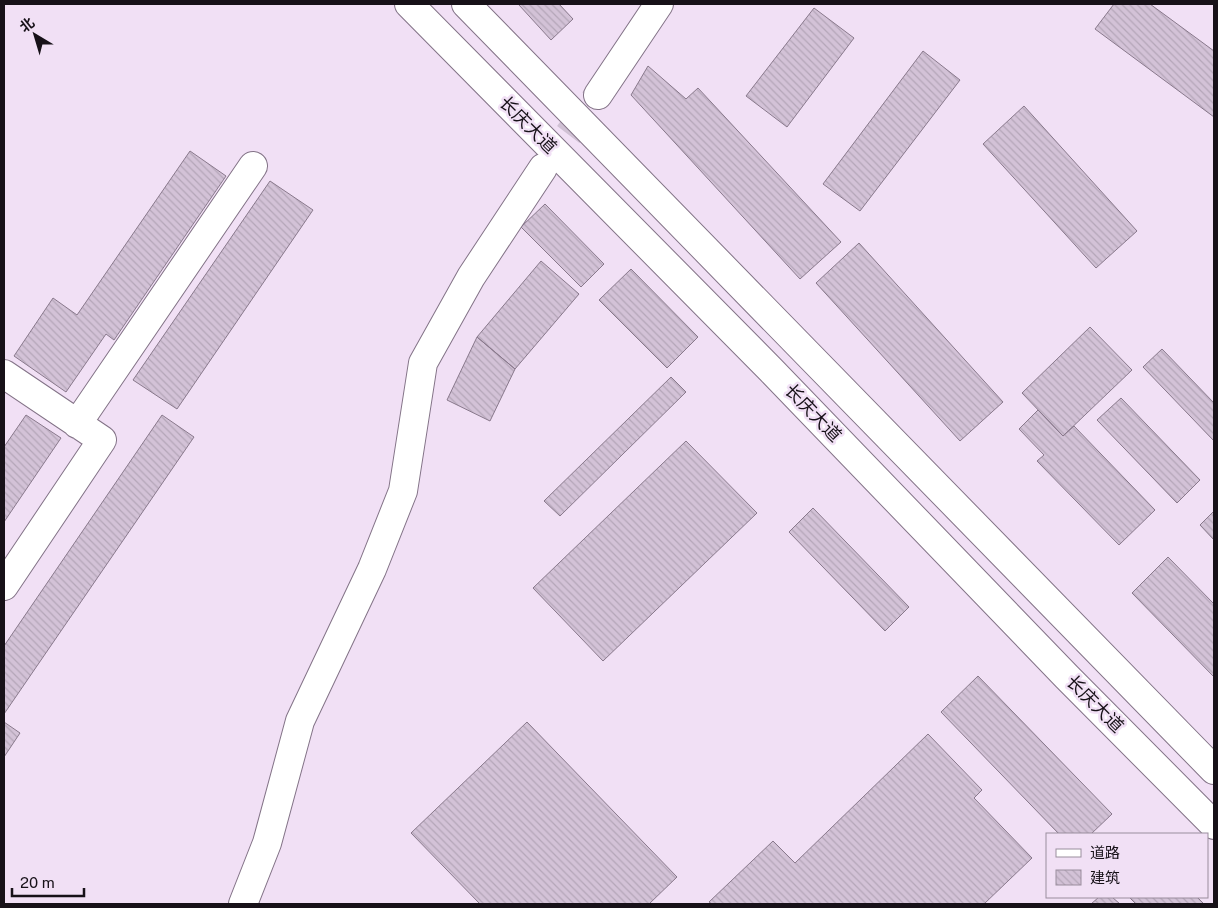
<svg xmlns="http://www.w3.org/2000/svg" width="1218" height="908" viewBox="0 0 1218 908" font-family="'Public Sans','Noto Sans SC',sans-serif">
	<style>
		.building { fill: url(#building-back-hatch); stroke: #89798c }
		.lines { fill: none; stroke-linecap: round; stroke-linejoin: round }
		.street-tunnel { stroke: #d0c1d4; stroke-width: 28; stroke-dasharray: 28 14; stroke-linecap: butt }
		.street-casing { stroke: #837387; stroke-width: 30 }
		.secondary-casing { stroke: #837387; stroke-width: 30 }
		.street { stroke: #fff; stroke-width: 28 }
		.secondary { stroke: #fff; stroke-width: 28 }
		.labels { text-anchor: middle; stroke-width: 5; stroke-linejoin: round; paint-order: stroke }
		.street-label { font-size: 18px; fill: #171118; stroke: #f1e0f5 }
	</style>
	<defs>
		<pattern id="building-back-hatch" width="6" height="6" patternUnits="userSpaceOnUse" patternTransform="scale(1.25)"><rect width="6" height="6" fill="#d3c2d7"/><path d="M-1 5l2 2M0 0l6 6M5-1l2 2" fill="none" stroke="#b4a6b8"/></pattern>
	</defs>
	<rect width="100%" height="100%" fill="#f1e0f5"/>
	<path class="building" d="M520,4H559L573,19L551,40L519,5Z
		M1114,4H1150L1214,51V117L1095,29Z
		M814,8L854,38L787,127L746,96Z
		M923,51L960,80L860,211L823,184Z
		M648,66L686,99L698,88L841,242L800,279L631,95Z
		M1024,106L1137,231L1096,268L983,144Z
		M190,151L226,176L114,340L106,334L66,392L14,356L53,298L77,315Z
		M270,181L313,210L177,409L133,380Z
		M545,204L604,264L581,287L521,227Z
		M859,243L1003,402L960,441L816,283Z
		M541,261L579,294L515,369L477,337Z
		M631,269L698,337L667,368L599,300Z
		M1090,327L1132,370L1063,436L1022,393Z
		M477,337L515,369L490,421L447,400Z
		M1162,349L1214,403V441L1143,367Z
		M671,377L686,392L560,516L544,501Z
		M1121,398L1200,480L1177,503L1097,420Z
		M1038,410L1063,436L1074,426L1155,510L1119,545L1037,461L1044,455L1019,429Z
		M26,415L61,438L4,522V447Z
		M162,415L194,437L4,714V646Z
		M686,441L757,513L603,661L533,588Z
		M813,508L909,607L885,631L789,532Z
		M1214,511V540L1200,525Z
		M1168,557L1214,604V677L1132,593Z
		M978,676L1112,814L1091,834H1059L941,712Z
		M4,722L20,733L4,757Z
		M527,722L677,877L649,904H480L411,833Z
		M928,734L982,790L974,798L1032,858L984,904H712L709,902L773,841L795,863Z
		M1099,897H1112L1120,904H1091Z
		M1129,897H1197L1204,904H1136Z"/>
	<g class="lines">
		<path class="street-tunnel" d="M543,168L598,95"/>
		<g class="street-casing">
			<path id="street" d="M598,95L659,4
				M4,374L102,440L4,586
				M77,424L253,166
				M243,904L267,843L300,721L372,569L403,491L423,363L471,277L543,168"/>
		</g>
		<g class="secondary-casing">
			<path id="secondary" d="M409,4L771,370L1067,677L1214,825
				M466,4L1214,770"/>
		</g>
		<use href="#street" class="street"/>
		<use href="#secondary" class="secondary"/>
	</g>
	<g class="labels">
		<g class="street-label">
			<text transform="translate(528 125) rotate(45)" y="6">长庆大道</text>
			<text transform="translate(813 413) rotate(46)" y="6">长庆大道</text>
			<text transform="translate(1095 704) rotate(45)" y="6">长庆大道</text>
		</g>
	</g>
	<rect width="1218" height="908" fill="none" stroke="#171118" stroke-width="10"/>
	<rect x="1046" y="833" width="162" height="65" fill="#f1e0f5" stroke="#9a8d9d"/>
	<rect x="1056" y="849" width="25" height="8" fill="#ffffff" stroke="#9a8d9d"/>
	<text x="1090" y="858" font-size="15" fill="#171118">道路</text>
	<rect x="1056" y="870" width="25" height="15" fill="url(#building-back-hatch)" stroke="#9a8d9d"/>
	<text x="1090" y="883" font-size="15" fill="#171118">建筑</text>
	<g transform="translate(35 35) rotate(322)" stroke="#f1e0f5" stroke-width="4" paint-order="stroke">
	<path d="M0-4L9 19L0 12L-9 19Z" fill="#171118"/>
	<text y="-8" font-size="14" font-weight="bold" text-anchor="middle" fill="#171118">北</text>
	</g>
	<path d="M12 888v8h72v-8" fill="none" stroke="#171118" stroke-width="2.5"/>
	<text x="20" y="888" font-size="15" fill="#171118" stroke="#f1e0f5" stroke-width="4" paint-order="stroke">20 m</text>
</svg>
